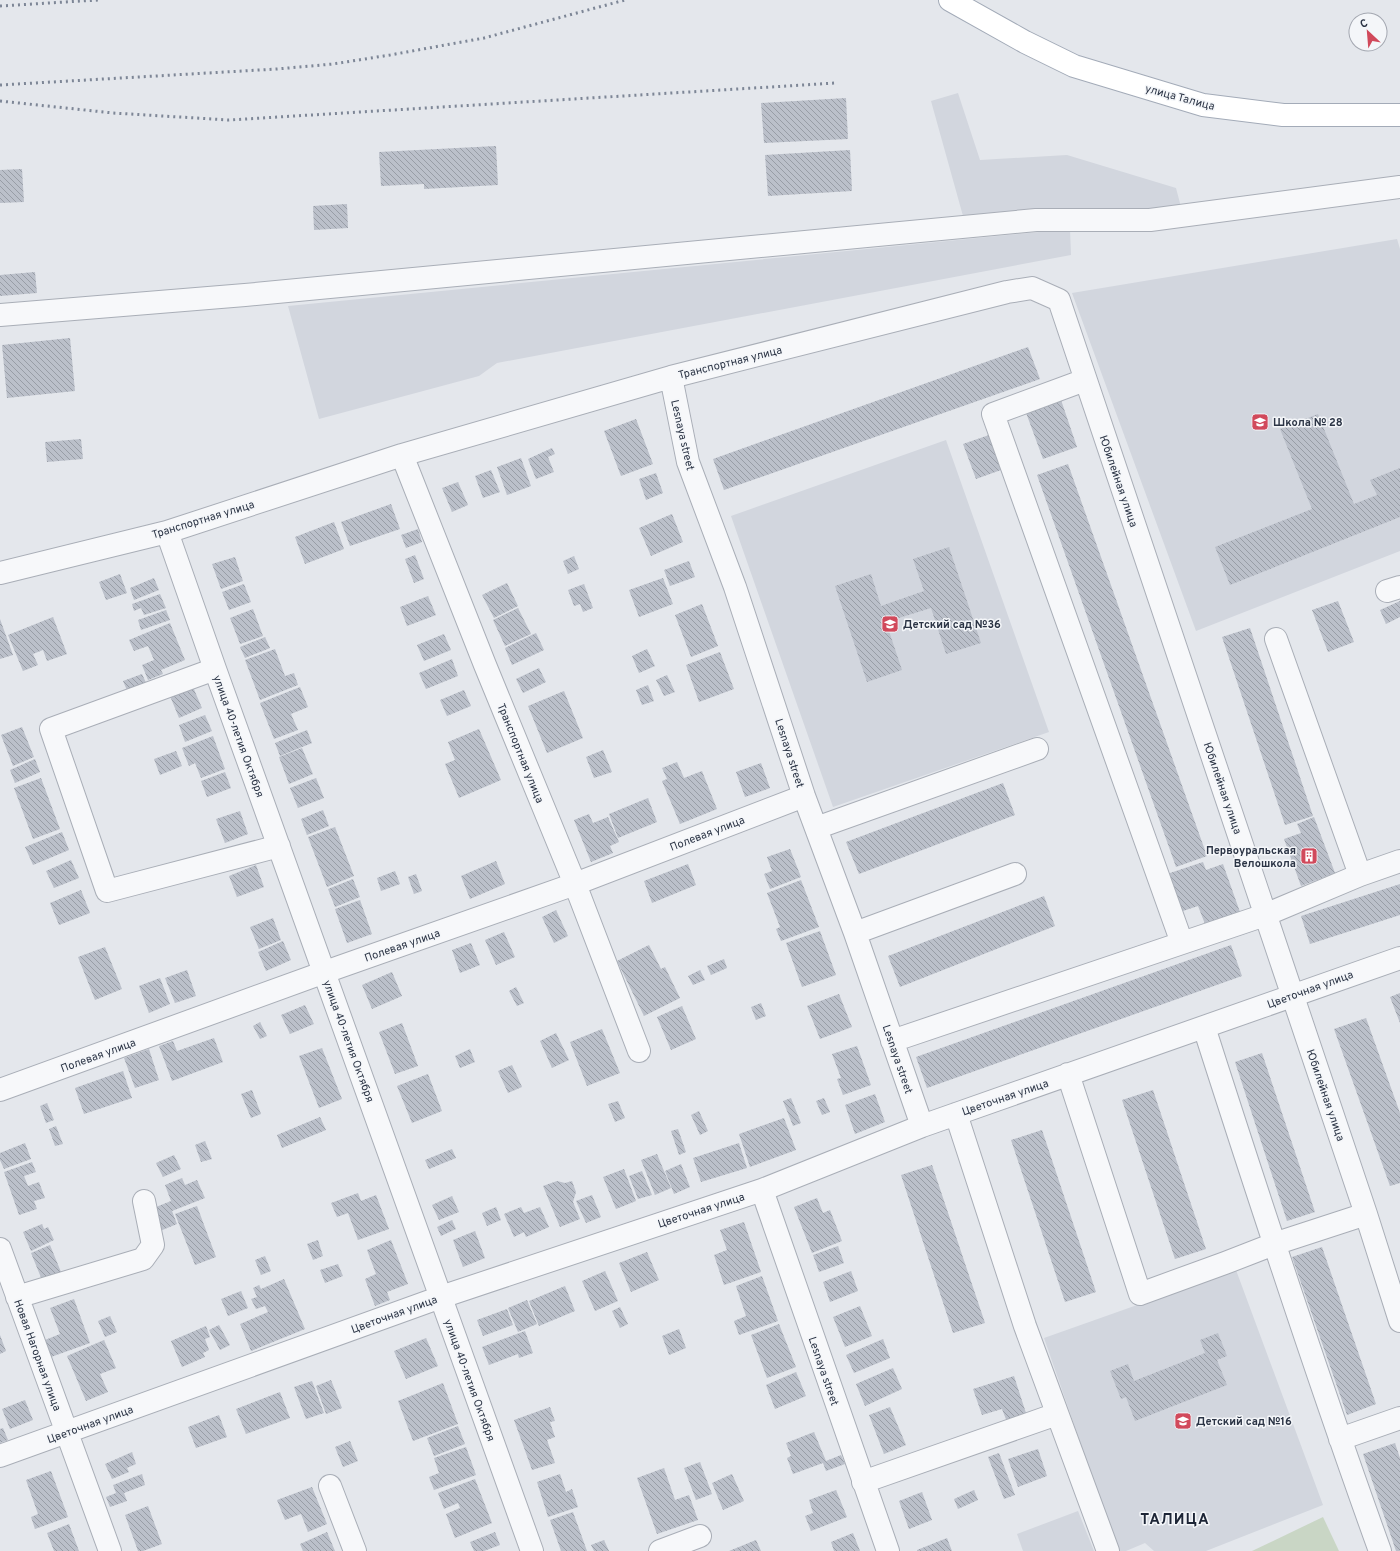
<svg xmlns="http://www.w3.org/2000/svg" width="1400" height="1551" viewBox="0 0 1400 1551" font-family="Overpass,sans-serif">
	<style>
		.built { fill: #d2d6de }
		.park { fill: #c9d6c5 }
		.building { fill: url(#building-back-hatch) }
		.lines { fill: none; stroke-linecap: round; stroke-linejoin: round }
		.minor-casing { stroke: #a9aeb7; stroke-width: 24 }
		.major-casing { stroke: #a3abb8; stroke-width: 24 }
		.minor { stroke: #f7f8fa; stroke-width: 22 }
		.major { stroke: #fff; stroke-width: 22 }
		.rail { stroke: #7d8696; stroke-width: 3; stroke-dasharray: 2 4; stroke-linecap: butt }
		.labels { text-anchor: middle; stroke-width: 3; stroke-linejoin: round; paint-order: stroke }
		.street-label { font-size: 11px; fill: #2b3445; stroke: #f4f6f9 }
		.poi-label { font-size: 11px; font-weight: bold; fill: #2b3445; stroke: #f4f6f9; text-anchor: start }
		.district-label { font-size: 15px; font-weight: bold; letter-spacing: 1px; fill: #1d2536; stroke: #f4f6f9 }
	</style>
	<defs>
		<pattern id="building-back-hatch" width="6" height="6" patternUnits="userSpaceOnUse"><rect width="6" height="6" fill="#bbc0ca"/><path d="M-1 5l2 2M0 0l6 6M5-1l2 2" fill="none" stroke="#989da6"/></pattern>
	</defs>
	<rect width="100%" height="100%" fill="#e4e7ec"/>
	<path class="built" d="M958,93L980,160L1067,155L1176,188L1181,207L963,216L931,101Z
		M1070,229L1071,255L497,363L479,376L319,419L288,306Z
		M1397,239L1400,249V551L1196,631L1072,293Z
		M946,440L1049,732L833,807L731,516Z
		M1236,1270L1323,1505L1206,1551H1154L1145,1543L1126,1551H1118L1044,1338Z
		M1078,1511L1094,1551H1023L1017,1534Z"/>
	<path class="park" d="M1323,1517L1339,1551H1252Z"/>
	<path class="building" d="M846,98L848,139L764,143L761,103Z
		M496,146L498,185L424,189V184L381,186L379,152Z
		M850,150L852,191L768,196L765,155Z
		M22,169L24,202L0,203V170Z
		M347,204L348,228L314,230L313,206Z
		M35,272L37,293L0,296V275Z
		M70,338L75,391L7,398L2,345Z
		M1028,347L1040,379L724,490L713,459Z
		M1060,397L1077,447L1043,459L1025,410Z
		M1318,414L1354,504L1377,495L1370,480L1400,468V517L1230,585L1215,547L1312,509L1280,429Z
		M636,419L653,464L621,476L604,431Z
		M989,435L1001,470L976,479L963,444Z
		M81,439L83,459L47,462L45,442Z
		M552,448L555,454L548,457L554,472L536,479L528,459Z
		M521,458L531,486L507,495L497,467Z
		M1068,464L1207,856L1176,867L1037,475Z
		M491,470L500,492L483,498L475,476Z
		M656,473L663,493L646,500L639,479Z
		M458,482L468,505L452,512L442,488Z
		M391,504L400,529L350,546L341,522Z
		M672,514L683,542L651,556L639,528Z
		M334,522L344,549L305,564L295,537Z
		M418,529L422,542L406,548L401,535Z
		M949,547L981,643L946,654L931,608L886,622L902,670L867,682L835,586L871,574L881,606L924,591L913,559Z
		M415,555L424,579L414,583L405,559Z
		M574,556L579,569L568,574L563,561Z
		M235,557L243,581L221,589L212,564Z
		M689,561L695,577L670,586L664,570Z
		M120,574L127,593L106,600L99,582Z
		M154,578L159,590L134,600L130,588Z
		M663,578L673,604L639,617L629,590Z
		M507,583L518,606L494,618L482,595Z
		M244,584L251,602L229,610L222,592Z
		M584,584L593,608L583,612L580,604L574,606L568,590Z
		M160,594L166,608L144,615L141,608L134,611L132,604Z
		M428,596L436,615L407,626L400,607Z
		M1338,601L1354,642L1328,652L1312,610Z
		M1400,601V617L1386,624L1380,610Z
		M702,604L718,646L691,657L675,615Z
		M518,608L531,634L505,646L493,620Z
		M253,609L263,636L240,644L230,618Z
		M166,610L170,620L141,630L138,620Z
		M53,617L67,654L47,661L43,650L33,654L38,665L23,671L8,635Z
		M0,619L13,655L0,659Z
		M170,623L185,660L161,670L163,674L148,680L142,665L154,660L148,646L134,651L129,640Z
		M1250,628L1313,816L1285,825L1222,637Z
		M536,633L544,650L512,665L505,648Z
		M444,634L451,650L424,661L417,645Z
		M265,637L270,648L245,658L240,647Z
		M275,649L285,676L294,673L298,685L260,700L245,660Z
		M647,649L655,666L639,673L632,656Z
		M720,652L734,689L699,702L686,665Z
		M452,659L458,676L426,689L419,673Z
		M539,668L546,682L523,693L516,679Z
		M142,674L148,687L129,695L123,681Z
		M667,675L675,692L664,696L656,680Z
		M648,685L654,701L642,705L636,690Z
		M193,687L202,708L179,718L170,696Z
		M300,687L308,707L291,714L298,730L274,739L260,703Z
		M464,690L471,706L447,716L440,700Z
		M564,691L583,738L547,753L528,706Z
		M205,715L212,731L185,742L179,725Z
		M22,727L34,757L13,766L1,735Z
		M479,729L501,780L459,798L445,764L455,760L448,742Z
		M307,730L312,743L280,756L275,743Z
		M213,736L225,769L201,778L195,763L189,766L182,748Z
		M302,748L313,774L289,784L279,757Z
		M603,750L612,772L594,778L586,757Z
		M176,751L182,766L160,775L154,759Z
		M35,759L40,772L15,783L10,770Z
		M677,762L684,778L702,771L717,809L680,824L662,781L667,779L662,768Z
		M761,763L770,788L745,797L736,772Z
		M225,772L231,788L207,797L201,781Z
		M41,778L60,829L33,839L14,788Z
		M316,778L324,798L298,808L290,788Z
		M1003,783L1015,815L859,874L846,842Z
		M648,798L657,822L618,838L609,814Z
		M323,810L329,826L307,835L301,819Z
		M240,811L248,834L225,843L216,819Z
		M589,814L593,823L608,817L619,842L610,846L613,853L591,862L574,820Z
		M1314,817L1335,873L1301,886L1284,839L1301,833L1297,824Z
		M335,827L354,876L327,887L308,837Z
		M62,832L69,850L33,865L25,847Z
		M790,849L801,877L770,889L764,874L772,871L767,857Z
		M71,860L79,878L54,888L46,871Z
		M496,861L505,884L470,899L461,876Z
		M1203,862L1206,870L1223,864L1240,912L1205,924L1198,906L1177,913L1164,875Z
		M688,864L696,885L652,903L644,881Z
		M256,865L264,887L237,897L229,876Z
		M395,871L400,884L381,891L377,878Z
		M416,874L422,891L414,894L408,877Z
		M353,879L360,897L335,907L328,889Z
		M801,880L819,927L781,941L776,929L780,927L767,893Z
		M1400,884V915L1310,944L1301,916Z
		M81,890L90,913L59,925L50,903Z
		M1044,896L1055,926L900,987L888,956Z
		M360,900L372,934L347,943L335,909Z
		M556,910L568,936L554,943L542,917Z
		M273,918L281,940L259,949L250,927Z
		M820,931L836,975L802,987L786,943Z
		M504,932L515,957L496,965L485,940Z
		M283,941L291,960L266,971L258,952Z
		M471,943L480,965L460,973L452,950Z
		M649,945L661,969L665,967L680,998L644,1016L617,961Z
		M1231,945L1242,976L927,1088L916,1057Z
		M105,947L122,989L95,1000L78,957Z
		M724,959L727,968L711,975L707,966Z
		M187,970L196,996L175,1003L165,978Z
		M700,970L705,980L693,985L688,976Z
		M392,972L402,996L372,1009L362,985Z
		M160,978L170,1004L149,1013L139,986Z
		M516,987L524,1003L517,1006L509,991Z
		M1400,993V1023L1390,997Z
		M839,994L852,1027L820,1039L807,1006Z
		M761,1003L766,1016L756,1020L751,1007Z
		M305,1005L314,1024L290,1034L281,1015Z
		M682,1006L696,1039L671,1050L657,1017Z
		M1366,1018L1400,1113V1183L1390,1186L1334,1029Z
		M260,1022L267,1036L260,1039L253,1026Z
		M402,1023L418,1066L395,1074L379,1032Z
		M602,1029L620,1073L587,1086L570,1042Z
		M556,1033L569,1060L552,1068L540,1041Z
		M214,1038L223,1062L172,1081L159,1046L173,1041L177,1051Z
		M857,1046L871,1085L843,1095L837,1079L841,1078L832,1054Z
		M322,1048L342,1099L319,1108L299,1056Z
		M149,1049L159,1080L135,1088L124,1058Z
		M470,1049L475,1062L460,1068L455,1056Z
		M1262,1053L1315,1212L1287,1221L1235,1062Z
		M512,1065L522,1087L508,1093L498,1071Z
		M123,1071L132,1098L84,1114L75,1088Z
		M428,1074L442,1111L412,1123L397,1086Z
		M252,1090L261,1114L251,1118L241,1094Z
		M1153,1090L1206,1249L1175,1259L1122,1100Z
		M875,1094L885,1122L855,1134L845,1105Z
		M791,1098L801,1123L793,1126L783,1101Z
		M824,1098L830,1112L822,1115L816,1101Z
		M618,1101L625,1118L615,1122L608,1104Z
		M47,1103L54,1120L46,1123L40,1106Z
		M699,1111L708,1131L700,1135L691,1115Z
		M320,1117L326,1130L282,1148L277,1135Z
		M784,1118L796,1150L750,1167L739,1134Z
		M56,1126L63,1144L55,1146L49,1129Z
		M678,1129L686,1152L679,1155L671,1131Z
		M1042,1130L1096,1292L1065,1302L1011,1140Z
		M205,1141L212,1159L201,1162L195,1145Z
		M25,1143L31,1159L4,1169L0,1160V1153Z
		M739,1143L747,1168L701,1182L693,1158Z
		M452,1149L456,1158L429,1169L425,1160Z
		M657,1154L671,1188L655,1195L641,1160Z
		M174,1155L181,1169L163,1177L156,1163Z
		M32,1162L36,1172L24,1176L28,1186L39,1182L45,1198L34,1201L37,1209L19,1215L4,1172Z
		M681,1164L690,1187L674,1194L665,1171Z
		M932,1165L985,1323L953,1333L901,1175Z
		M624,1169L636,1201L616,1209L603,1177Z
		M642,1171L652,1195L638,1199L629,1176Z
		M182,1178L185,1185L197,1180L205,1198L172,1211L177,1224L160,1231L151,1209L171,1201L165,1185Z
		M557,1181L565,1183L572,1181L576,1192L573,1202L580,1219L560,1227L543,1186Z
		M358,1193L361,1201L376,1195L389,1229L358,1240L348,1213L337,1217L331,1203Z
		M592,1195L601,1217L586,1223L576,1201Z
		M452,1196L459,1212L439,1220L432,1205Z
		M817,1198L823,1213L830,1210L842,1241L812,1253L794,1207Z
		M197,1206L216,1257L195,1265L175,1214Z
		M496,1207L501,1220L487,1226L482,1213Z
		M521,1207L524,1213L540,1207L549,1227L526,1237L524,1232L514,1237L504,1214Z
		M452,1220L456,1229L441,1236L437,1227Z
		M744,1222L761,1272L724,1285L714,1255L727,1250L720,1230Z
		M42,1224L44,1229L48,1227L54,1240L31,1251L23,1232Z
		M475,1231L485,1258L463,1267L453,1240Z
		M318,1240L323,1256L313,1260L307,1244Z
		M391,1240L408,1284L387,1292L390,1300L375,1306L365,1279L376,1274L367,1250Z
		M50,1245L61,1272L42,1280L31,1253Z
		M838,1246L844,1263L819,1272L813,1255Z
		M1322,1247L1376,1404L1347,1415L1292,1257Z
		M647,1252L659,1280L631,1292L619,1263Z
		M265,1256L271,1271L261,1275L255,1260Z
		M338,1264L343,1276L325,1283L320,1270Z
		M605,1271L618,1301L595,1311L582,1281Z
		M851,1271L858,1291L830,1302L823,1282Z
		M762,1276L778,1321L739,1335L734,1321L746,1316L736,1286Z
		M284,1279L305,1329L251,1351L240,1324L268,1312L265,1306L256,1309L251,1299L257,1297L253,1288L259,1285L261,1289Z
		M565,1286L575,1311L539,1326L529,1301Z
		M241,1291L248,1308L228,1316L221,1299Z
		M74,1299L90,1343L51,1357L45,1340L60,1334L50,1308Z
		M527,1300L537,1324L518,1332L508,1308Z
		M860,1306L872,1336L845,1347L833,1317Z
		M620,1307L628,1324L620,1328L612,1311Z
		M507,1309L513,1325L483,1336L477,1320Z
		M110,1316L117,1332L105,1337L98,1321Z
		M779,1324L796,1367L767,1378L751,1335Z
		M219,1325L230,1345L220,1350L209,1330Z
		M206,1326L210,1337L205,1339L209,1350L203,1353L205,1357L182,1367L171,1341Z
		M679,1329L686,1348L669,1355L662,1336Z
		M525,1331L533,1353L519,1358L518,1354L489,1365L482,1347Z
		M1218,1333L1227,1356L1217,1360L1227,1385L1135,1421L1126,1397L1121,1399L1110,1371L1128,1364L1134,1381L1205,1353L1200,1340Z
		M0,1335L6,1351L0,1354Z
		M426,1338L438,1366L406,1379L394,1351Z
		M883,1339L890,1358L854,1373L846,1355Z
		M104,1340L116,1368L100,1374L108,1392L86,1401L67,1356Z
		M893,1368L902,1389L865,1406L856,1384Z
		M796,1372L806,1396L775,1409L766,1385Z
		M1014,1376L1027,1416L1007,1422L1002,1409L982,1415L973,1389Z
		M331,1380L342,1408L326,1414L316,1386Z
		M312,1381L324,1413L306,1419L294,1387Z
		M443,1383L458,1424L413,1441L398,1401Z
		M280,1392L290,1418L246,1434L236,1409Z
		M25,1400L33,1420L10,1429L2,1409Z
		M550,1407L555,1421L550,1422L555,1437L547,1440L555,1463L532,1470L514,1420Z
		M890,1407L906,1445L884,1454L869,1415Z
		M219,1415L227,1437L196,1448L188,1427Z
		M458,1426L465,1444L434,1456L427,1438Z
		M3,1428L8,1440L0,1443V1429Z
		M814,1432L826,1461L841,1455L845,1464L826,1471L823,1463L793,1474L787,1458L791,1456L786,1443Z
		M350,1441L358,1461L343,1467L335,1447Z
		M1395,1443L1400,1458V1551H1396L1363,1454Z
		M466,1447L476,1475L434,1490L429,1477L439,1473L434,1458Z
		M1038,1449L1047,1476L1018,1487L1008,1459Z
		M132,1452L136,1464L127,1468L129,1472L112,1479L105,1464Z
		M999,1453L1015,1495L1004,1499L988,1457Z
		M700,1462L712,1494L696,1500L684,1468Z
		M664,1468L675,1500L689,1495L698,1520L657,1534L637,1478Z
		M51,1471L68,1517L35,1529L31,1517L38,1514L26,1480Z
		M142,1474L145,1485L124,1493L127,1501L110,1507L106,1497L116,1493L113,1485Z
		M560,1474L566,1492L572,1489L578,1507L548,1517L537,1482Z
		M732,1474L744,1501L723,1510L712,1483Z
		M475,1479L492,1523L455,1538L446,1514L460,1508L458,1503L444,1509L438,1493Z
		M312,1487L327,1524L308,1532L301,1514L285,1520L277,1500Z
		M836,1490L847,1517L811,1531L805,1516L813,1513L809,1500Z
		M974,1490L978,1500L958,1509L954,1499Z
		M922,1492L932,1520L909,1529L899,1501Z
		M148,1506L162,1544L143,1551H138L125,1515Z
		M573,1512L587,1551H561L550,1520Z
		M69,1524L79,1551H54L47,1533Z
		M327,1532L335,1551H303L300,1544Z
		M495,1532L500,1545L484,1551H474L470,1542Z
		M853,1533L860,1551H834L831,1542Z
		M947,1538L952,1551H917V1550Z
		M604,1540L609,1551H594L591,1545Z
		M756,1540L761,1551H729Z"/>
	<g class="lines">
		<g class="minor-casing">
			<path id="minor" d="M0,315L245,295L1036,220H1150L1400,187
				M671,377L688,462L735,587L804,796L855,933L922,1126
				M1085,380L993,414L1182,943
				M402,455L485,665L575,884L639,1051
				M167,532L215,669L532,1551
				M0,573L167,532L402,455L671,377L1007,292L1032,288L1059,300L1366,1214L1400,1321
				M1387,591L1400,587
				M1276,639L1360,875
				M215,669L51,729L107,891L279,846
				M816,828L1037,749
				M855,933L1015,874
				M1204,1027C1260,1202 1317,1377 1380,1551
				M892,1041L1265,915L1360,875L1400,861
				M1068,1074L1140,1294L1225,1263L1274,1244L1366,1214
				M0,1090L325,972L575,884L804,796
				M956,1114L1025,1326L1108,1551
				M762,1190L888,1551
				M0,1249L110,1551
				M17,1297L143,1259L153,1245L144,1201
				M1340,1439L1400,1418
				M0,1456L441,1297L762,1190L922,1126L1400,958
				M863,1482L1057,1414
				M330,1486L355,1551
				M660,1551L700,1536"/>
		</g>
		<g class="major-casing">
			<path id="major" d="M950,0L1025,42L1074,66L1203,105L1283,115H1400"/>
		</g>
		<use href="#minor" class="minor"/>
		<use href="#major" class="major"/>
		<path class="rail" d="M0,6L98,0
			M0,85L277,69L333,64L390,55L484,38L625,0
			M0,101L113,113L229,120L836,83"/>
	</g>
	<defs>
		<g id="school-square" transform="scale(0.9)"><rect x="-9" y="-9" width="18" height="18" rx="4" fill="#d1495b" stroke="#f4f6f9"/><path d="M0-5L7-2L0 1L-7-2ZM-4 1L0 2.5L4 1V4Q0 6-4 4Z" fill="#fff"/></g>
		<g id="building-square" transform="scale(0.9)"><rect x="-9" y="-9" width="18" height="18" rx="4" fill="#d1495b" stroke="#f4f6f9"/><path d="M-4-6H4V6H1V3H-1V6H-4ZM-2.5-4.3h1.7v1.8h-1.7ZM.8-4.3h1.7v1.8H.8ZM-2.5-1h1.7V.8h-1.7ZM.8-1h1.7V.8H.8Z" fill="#fff"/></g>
	</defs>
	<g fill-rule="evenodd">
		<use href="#school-square" x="1260" y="422"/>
		<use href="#school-square" x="890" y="624"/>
		<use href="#building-square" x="1309" y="856"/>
		<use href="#school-square" x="1183" y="1421"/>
	</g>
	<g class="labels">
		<g class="street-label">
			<text transform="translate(1180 97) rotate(15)" y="4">улица Талица</text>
			<text transform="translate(730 362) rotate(-14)" y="4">Транспортная улица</text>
			<text transform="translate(683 435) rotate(77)" y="4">Lesnaya street</text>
			<text transform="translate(1119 481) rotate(71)" y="4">Юбилейная улица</text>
			<text transform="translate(203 519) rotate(-17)" y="4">Транспортная улица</text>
			<text transform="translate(239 736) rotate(70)" y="4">улица 40-летия Октября</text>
			<text transform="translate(521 753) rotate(68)" y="4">Транспортная улица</text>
			<text transform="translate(790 753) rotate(72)" y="4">Lesnaya street</text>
			<text transform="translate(1223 788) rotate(71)" y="4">Юбилейная улица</text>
			<text transform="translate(707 833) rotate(-21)" y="4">Полевая улица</text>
			<text transform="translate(402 945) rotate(-19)" y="4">Полевая улица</text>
			<text transform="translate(1310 989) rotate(-20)" y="4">Цветочная улица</text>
			<text transform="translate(349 1041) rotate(70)" y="4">улица 40-летия Октября</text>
			<text transform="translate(98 1055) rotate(-20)" y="4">Полевая улица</text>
			<text transform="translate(898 1059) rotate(71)" y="4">Lesnaya street</text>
			<text transform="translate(1326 1095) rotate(71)" y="4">Юбилейная улица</text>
			<text transform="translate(1005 1097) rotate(-19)" y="4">Цветочная улица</text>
			<text transform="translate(701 1210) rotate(-18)" y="4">Цветочная улица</text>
			<text transform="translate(394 1314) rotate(-20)" y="4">Цветочная улица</text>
			<text transform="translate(38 1355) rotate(70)" y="4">Новая Нагорная улица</text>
			<text transform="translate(824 1371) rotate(71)" y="4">Lesnaya street</text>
			<text transform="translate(470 1380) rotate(70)" y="4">улица 40-летия Октября</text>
			<text transform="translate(90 1424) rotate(-20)" y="4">Цветочная улица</text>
		</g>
		<g class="poi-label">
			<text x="1273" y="426">Школа № 28</text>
			<text x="903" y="628">Детский сад №36</text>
			<text x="1296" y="854" text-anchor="end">Первоуральская<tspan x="1296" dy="13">Велошкола</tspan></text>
			<text x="1196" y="1425">Детский сад №16</text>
		</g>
		<g class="district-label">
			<text x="1175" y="1524">ТАЛИЦА</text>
		</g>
	</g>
	<g transform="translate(1368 32) rotate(334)"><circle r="19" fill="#f4f6f9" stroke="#a4a8b1"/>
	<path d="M0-3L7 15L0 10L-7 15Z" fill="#d1495b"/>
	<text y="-6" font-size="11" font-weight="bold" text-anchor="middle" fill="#2b3445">С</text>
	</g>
</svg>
